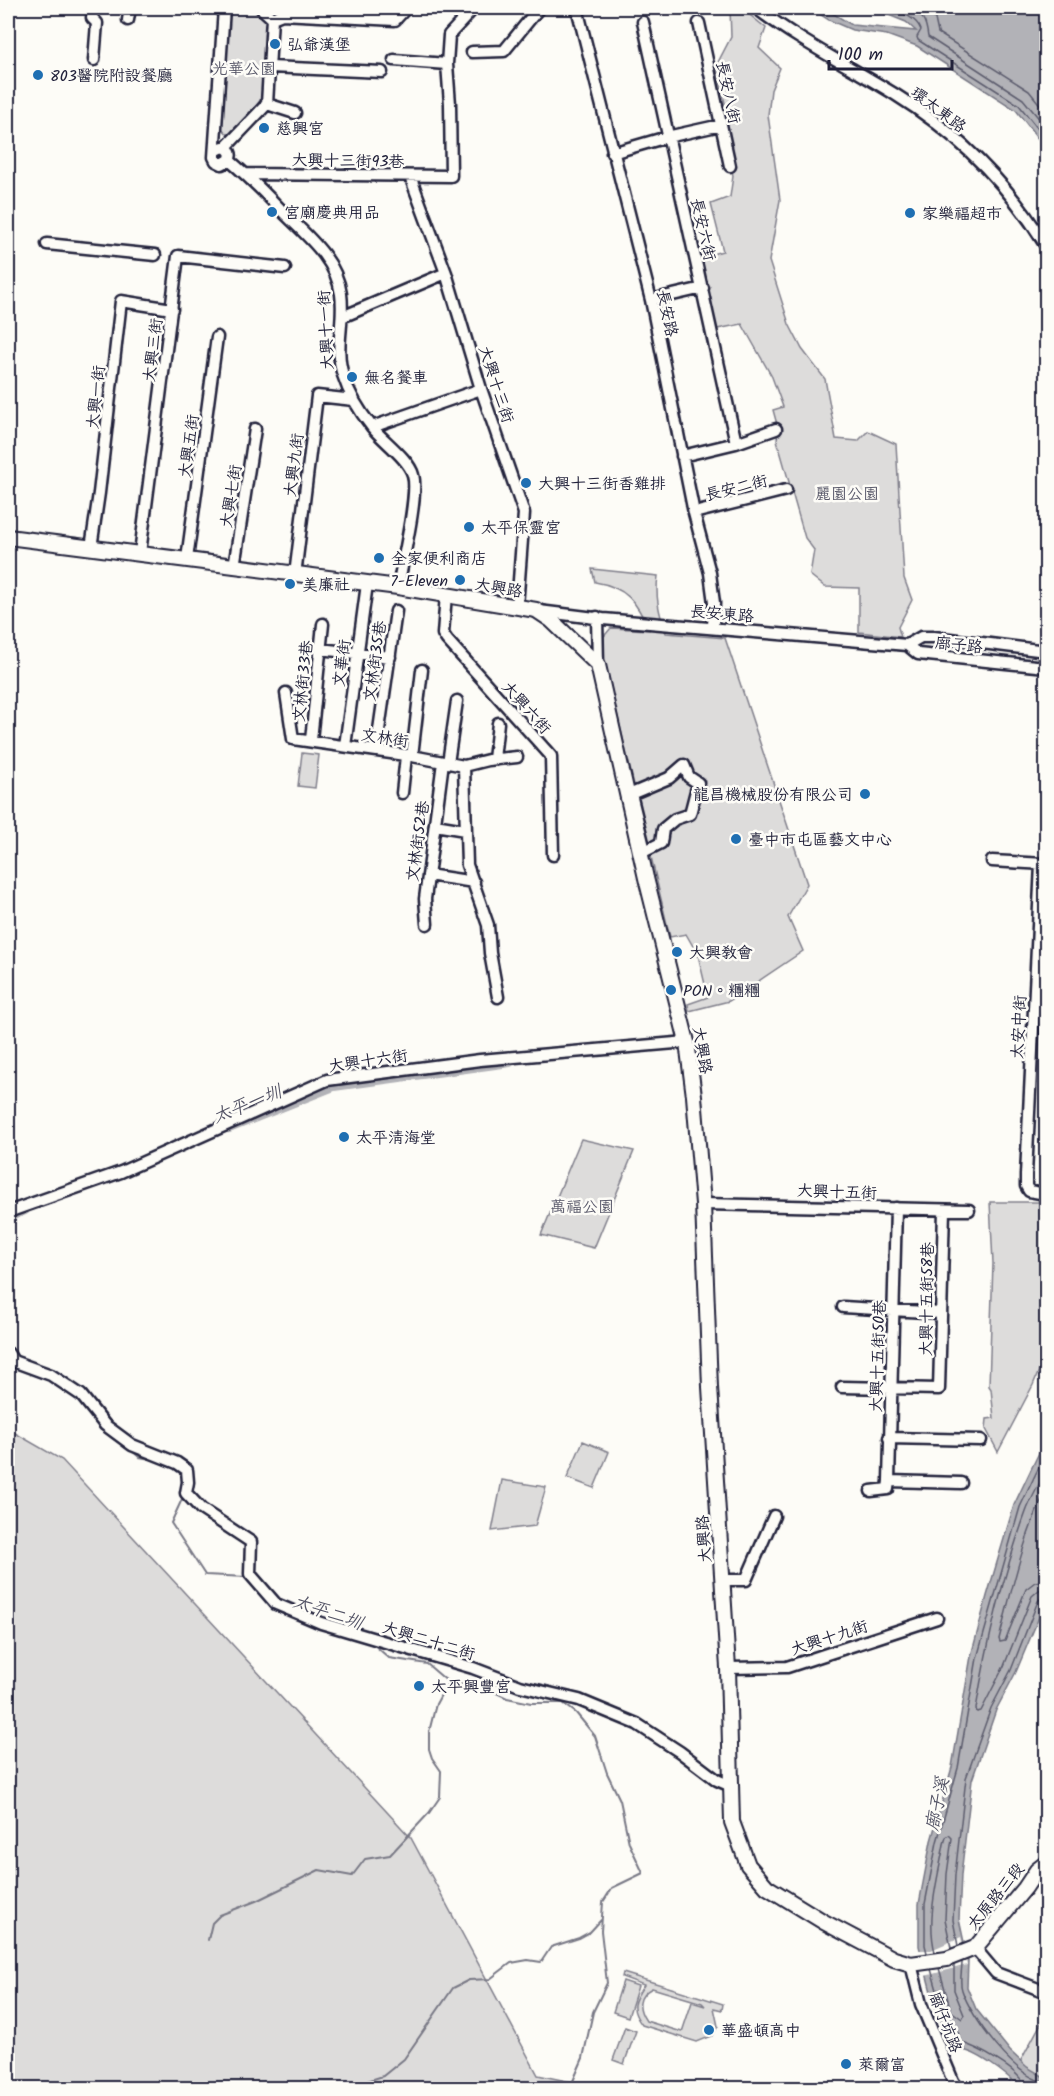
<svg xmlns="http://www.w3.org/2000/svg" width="1054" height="2096" viewBox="0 0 1054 2096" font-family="Kalam,'LXGW WenKai TC',sans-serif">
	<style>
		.green { fill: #dddcdb; stroke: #807f8b; stroke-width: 1.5; fill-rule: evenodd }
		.water { fill: #b2b2b7; stroke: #787885; stroke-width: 1.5 }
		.pier { fill: #fdfcf7 }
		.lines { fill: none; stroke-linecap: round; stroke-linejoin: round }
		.shore { stroke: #5c5c6d; stroke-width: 1.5 }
		.stream { stroke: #787885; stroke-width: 2 }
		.canal { stroke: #b2b2b7; stroke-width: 8 }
		.minor-casing { stroke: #22223b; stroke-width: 15 }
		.major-casing { stroke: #22223b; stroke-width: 18 }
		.minor { stroke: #fdfcf7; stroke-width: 10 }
		.major { stroke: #fdfcf7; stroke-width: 14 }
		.poi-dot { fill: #1f6fb2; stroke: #fdfcf7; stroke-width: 2 }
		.labels { text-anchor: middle; stroke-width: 5; stroke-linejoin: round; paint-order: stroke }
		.poi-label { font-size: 16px; fill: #22223b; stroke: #fdfcf7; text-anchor: start }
		.park-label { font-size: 16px; fill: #5a5a6b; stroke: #fdfcf7 }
		.street-label { font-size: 16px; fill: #22223b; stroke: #fdfcf7 }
		.water-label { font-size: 18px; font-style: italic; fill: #545466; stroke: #fdfcf7 }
	</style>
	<rect width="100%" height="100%" fill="#fdfcf7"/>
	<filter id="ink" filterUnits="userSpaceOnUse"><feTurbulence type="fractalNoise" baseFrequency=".0167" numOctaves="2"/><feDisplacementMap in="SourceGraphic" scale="12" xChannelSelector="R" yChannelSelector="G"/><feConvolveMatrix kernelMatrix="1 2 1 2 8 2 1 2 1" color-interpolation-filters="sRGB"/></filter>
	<g filter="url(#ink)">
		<path class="green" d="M226,8H260L268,15L264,95L232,139L218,124Z
			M730,8H741L766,28L759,48L780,68L771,90L768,115L780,200L769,261L789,324L802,349L825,379L836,439L858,441L868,431L896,444L904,578L912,600L898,627L901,637L859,632V588L825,587L810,575L814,550L805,538L777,440L778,428L773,410L783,407L772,377L742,324L717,329L700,257L723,251L711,204L730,197L733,176L721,105L725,103L716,66L731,37Z
			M592,569L658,576C655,597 659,613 666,633L725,638L807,884L788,917L803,951L729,1001L689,1011L688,1004L708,997L698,955L686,934L670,937L600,641L611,628L649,630C637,602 626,587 595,582Z
			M302,753L319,755L315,788L298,786Z
			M581,1139L634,1151L594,1248L541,1235Z
			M990,1202H1046V1354L1033,1385L998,1452L986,1429L987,1419L994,1418L991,1389L989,1386L993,1263Z
			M8,1429L62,1460L411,1838L538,2075L600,2088H8Z
			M583,1441L609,1452L594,1488L567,1478Z
			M502,1480L546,1487L535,1526L492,1531Z
			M623,1973L723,2004L722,2010L714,2008L718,2026L712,2036L697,2042L642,2025C629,2008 633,2001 644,1985L622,1977ZM652,1988L702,2003L705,2006L692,2002L682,2032L646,2021C637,2008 637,1996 652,1988Z
			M623,1981L638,1986L628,2017L613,2012Z
			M1046,2014V2088H1006Z
			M625,2027L636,2031L624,2064L613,2060Z"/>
		<path class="water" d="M810,8H824L852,25L916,31L906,22L871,8H1046V149L1016,110L917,46L887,35L852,30L829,20Z
			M1046,1438V1594L1039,1617L1016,1672L996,1710L972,1780L961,1875L959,1919L968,1961L967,1987L976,2009L1010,2051L1027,2067L1046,2078V2088H1021C1007,2075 977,2050 957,2049L952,2042L953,2031L939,2019L930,1988L919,1946V1904L931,1841L952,1767L971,1656L987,1596L1014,1505Z"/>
		<path class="pier" d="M961,1937L967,1965L925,1976L917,1950H931Z"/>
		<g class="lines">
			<path class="shore" d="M887,8C899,12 916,16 921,30L917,37L918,40L1019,105L1046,139
				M907,8C924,15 926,21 928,37L1023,99L1046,127
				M924,8L935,19L938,33L1029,91L1046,112
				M1046,1470C1040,1484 1031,1498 1026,1512C1003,1575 987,1642 976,1709L977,1712L981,1711L1004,1666L1032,1596L1039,1590L1046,1589
				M1046,1491C1023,1537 1012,1590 999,1639L1000,1642L1005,1641L1026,1589L1035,1582L1046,1580
				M958,1946L953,1920L955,1875L966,1778L991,1708L1011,1670L1038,1601L1042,1597L1046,1596
				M935,1952C926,1918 938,1878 944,1844L946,1837L949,1835L952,1838L947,1874L945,1919L951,1948
				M927,1953L925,1945V1904L937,1842L958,1768L977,1658L1020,1507L1046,1452
				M962,1962C962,1971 959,1982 962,1990C971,2018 1016,2079 1046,2082
				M939,1968L951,2011L962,2019L964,2015L954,1990V1965
				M931,1969L944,2015L958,2028L959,2042C975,2046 1023,2071 1025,2088"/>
			<path class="stream" d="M40,1376L54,1383
				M130,1449L139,1457L157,1460
				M183,1497L171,1523L205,1575L247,1577
				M372,1643L389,1658L427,1664L448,1682L484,1687L507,1698L531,1703H563L576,1713L595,1736L607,1773L620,1800L629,1843L643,1873L612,1888L603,1902L601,1931L607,1983L593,2012L583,2058L570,2088
				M208,1940L212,1923L220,1915L256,1901L319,1870L352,1876L365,1859L390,1855L429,1813L440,1797L441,1771L432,1758L429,1749V1732L436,1704L448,1682
				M345,2088L383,2076L404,2059L453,1988L469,1980L490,1979L511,1963L528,1960L541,1962L551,1947L579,1938L590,1932L601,1920"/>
			<path class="canal" d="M229,1129L334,1087L510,1063
				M8,1218L25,1211"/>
			<g class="minor-casing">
				<path id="minor" d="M93,8L92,18L97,23L94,60
					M577,8L651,300L694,513L710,573L714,603L713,628
					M756,8C799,41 849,66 896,95C957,133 1009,185 1046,246
					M272,18L282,14L395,20L406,8
					M128,20L130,8
					M643,22L736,443
					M699,23L730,166
					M472,52L504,51L539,8
					M394,60L447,64
					M270,67L382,72
					M267,104L295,113
					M226,147L267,104L272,18L261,8
					M215,151L223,147C229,148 233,154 229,160L222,164L216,161L214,157L224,8
					M612,153L667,137L721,125
					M229,160C248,176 265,193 282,211C306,235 336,258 341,294C345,322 334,348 343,375C349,394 360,412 372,427C382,440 409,459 413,475C419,494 402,564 398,587
					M245,174L451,176L450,104L447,64L449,35L474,8
					M410,176L446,273L481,389L524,513L517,607
					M47,244L155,255
					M651,300L703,288
					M342,317L446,273
					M372,427L481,389
					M682,456L736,443L776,429
					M694,513L786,490
					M91,548L99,493L121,301L172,309
					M140,553L178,256L285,268
					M187,559L217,337
					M234,567L255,429
					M295,575L317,396L354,400
					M446,594L443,634L447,640L551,756L553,855
					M539,611L603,619L907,645
					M597,617L598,665
					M907,645L918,654L1046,667
					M907,645L921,637H934L1046,651
					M320,649L390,657
					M286,693L293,739L412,756L464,766L488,760L517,757
					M311,740L323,624
					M345,746L367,584
					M376,751L396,611
					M412,756L422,670
					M494,759L498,723
					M448,763L457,701
					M684,765L689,777L698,783L690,814L675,819L663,829L661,843L645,851L631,794L669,778Z
					M464,766L467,865L488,925L490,953L498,997
					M402,793L406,756
					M435,825L465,830
					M992,861L1045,864
					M1041,864L1026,1175V1186L1029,1191L1046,1194
					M428,875L474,882
					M427,924L425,899L443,762
					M703,1204L969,1210
					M8,1212L121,1172L327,1080L480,1060L687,1042
					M843,1307L941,1313
					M8,1353L13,1361L51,1375L81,1395L105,1425L132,1445L177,1463L187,1470L188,1482L186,1493L201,1509L251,1542L250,1574L276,1604L321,1623L473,1668L520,1686L579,1700L637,1724L680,1752L717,1780L731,1786
					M842,1387L939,1389L944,1210
					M889,1438L981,1440
					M889,1481L961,1483
					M871,1491L888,1489L889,1481L896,1208
					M723,1580H746L774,1516
					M728,1668L787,1667L937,1618
					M975,1948L996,1973L1046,1992
					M911,1964L921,2004L953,2081L958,2088"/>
			</g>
			<g class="major-casing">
				<path id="major" d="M8,537L398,587L536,610L551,620L598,665L646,878L687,1042L694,1096L703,1204L710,1387L728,1668L732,1822L748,1865L767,1887L824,1922L894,1959L911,1964L947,1959L975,1948L1025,1888L1037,1870L1046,1863"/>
			</g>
			<use href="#minor" class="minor"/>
			<use href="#major" class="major"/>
		</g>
	</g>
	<g class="poi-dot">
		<circle cx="275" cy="44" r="6"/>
		<circle cx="38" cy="75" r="6"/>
		<circle cx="264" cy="128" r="6"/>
		<circle cx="272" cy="212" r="6"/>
		<circle cx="910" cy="213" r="6"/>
		<circle cx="352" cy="377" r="6"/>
		<circle cx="526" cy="483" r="6"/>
		<circle cx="469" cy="527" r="6"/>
		<circle cx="379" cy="558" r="6"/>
		<circle cx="460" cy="580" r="6"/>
		<circle cx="290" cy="584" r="6"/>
		<circle cx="865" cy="794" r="6"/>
		<circle cx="736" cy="839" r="6"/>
		<circle cx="677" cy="952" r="6"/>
		<circle cx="671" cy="990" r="6"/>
		<circle cx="344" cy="1137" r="6"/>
		<circle cx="419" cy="1686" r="6"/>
		<circle cx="709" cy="2030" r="6"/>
		<circle cx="846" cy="2064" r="6"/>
	</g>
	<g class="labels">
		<g class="poi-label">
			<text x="287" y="50">弘爺漢堡</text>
			<text x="50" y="81">803醫院附設餐廳</text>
			<text x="276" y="134">慈興宮</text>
			<text x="284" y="218">宮廟慶典用品</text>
			<text x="922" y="219">家樂福超市</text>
			<text x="364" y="383">無名餐車</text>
			<text x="538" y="489">大興十三街香雞排</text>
			<text x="481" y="533">太平保靈宮</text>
			<text x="391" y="564">全家便利商店</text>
			<text x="448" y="586" text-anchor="end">7-Eleven</text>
			<text x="302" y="590">美廉社</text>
			<text x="853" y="800" text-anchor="end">龍昌機械股份有限公司</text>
			<text x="748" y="845">臺中市屯區藝文中心</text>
			<text x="689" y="958">大興教會</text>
			<text x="683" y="996">PON。糰糰</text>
			<text x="356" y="1143">太平清海堂</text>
			<text x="431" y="1692">太平興豐宮</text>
			<text x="721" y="2036">華盛頓高中</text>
			<text x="858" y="2070">萊爾富</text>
		</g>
		<g class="park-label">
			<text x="244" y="74">光華公園</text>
			<text x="847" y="499">麗園公園</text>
			<text x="582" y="1212">萬福公園</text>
		</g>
		<g class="street-label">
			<text transform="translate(729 92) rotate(78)" y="6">長安八街</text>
			<text transform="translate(939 109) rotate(37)" y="6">環太東路</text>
			<text transform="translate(348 160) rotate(1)" y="6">大興十三街93巷</text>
			<text transform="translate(704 229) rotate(77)" y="6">長安六街</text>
			<text transform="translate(668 313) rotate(78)" y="6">長安路</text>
			<text transform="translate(325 330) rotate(-93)" y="6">大興十一街</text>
			<text transform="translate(152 350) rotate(-83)" y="6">大興三街</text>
			<text transform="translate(497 384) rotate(72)" y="6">大興十三街</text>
			<text transform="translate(95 397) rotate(-84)" y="6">大興一街</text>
			<text transform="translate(188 446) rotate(-82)" y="6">大興五街</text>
			<text transform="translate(293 465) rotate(-83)" y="6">大興九街</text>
			<text transform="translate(736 487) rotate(-14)" y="6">長安二街</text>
			<text transform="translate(230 496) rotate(-81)" y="6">大興七街</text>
			<text transform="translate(499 587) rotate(10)" y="6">大興路</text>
			<text transform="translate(722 613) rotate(5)" y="6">長安東路</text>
			<text transform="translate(959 644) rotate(6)" y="6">廍子路</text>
			<text transform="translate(374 661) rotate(-82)" y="6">文林街35巷</text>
			<text transform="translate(341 663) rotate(-82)" y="6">文華街</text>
			<text transform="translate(302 681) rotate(-84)" y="6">文林街33巷</text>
			<text transform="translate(527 707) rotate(48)" y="6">大興六街</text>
			<text transform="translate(385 737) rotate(9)" y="6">文林街</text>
			<text transform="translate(417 841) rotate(-82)" y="6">文林街52巷</text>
			<text transform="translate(1018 1027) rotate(-87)" y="6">太安中街</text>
			<text transform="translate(703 1050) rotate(80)" y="6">大興路</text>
			<text transform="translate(368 1060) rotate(-8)" y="6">大興十六街</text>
			<text transform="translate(837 1191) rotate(2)" y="6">大興十五街</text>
			<text transform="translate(926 1299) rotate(-89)" y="6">大興十五街58巷</text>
			<text transform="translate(877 1356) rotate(-88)" y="6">大興十五街50巷</text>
			<text transform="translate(703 1539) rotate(-94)" y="6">大興路</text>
			<text transform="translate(829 1637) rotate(-18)" y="6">大興十九街</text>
			<text transform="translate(429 1640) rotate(17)" y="6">大興二十二街</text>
			<text transform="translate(995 1896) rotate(-51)" y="6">太原路三段</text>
			<text transform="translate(946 2022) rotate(69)" y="6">廍仔坑路</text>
		</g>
		<g class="water-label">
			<text transform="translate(247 1104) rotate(-22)" y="6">太平一圳</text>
			<text transform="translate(328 1612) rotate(19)" y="6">太平二圳</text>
			<text transform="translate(937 1804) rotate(-78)" y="6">廍子溪</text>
		</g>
	</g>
	<rect width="1054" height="2096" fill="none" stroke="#fdfcf7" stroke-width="30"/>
	<rect x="15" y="15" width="1024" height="2066" fill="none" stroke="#22223b" stroke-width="2" filter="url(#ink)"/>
	<path d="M829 60v9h123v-9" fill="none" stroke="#22223b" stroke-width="3"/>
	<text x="838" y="60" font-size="18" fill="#22223b" stroke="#fdfcf7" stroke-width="4.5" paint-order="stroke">100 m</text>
</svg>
